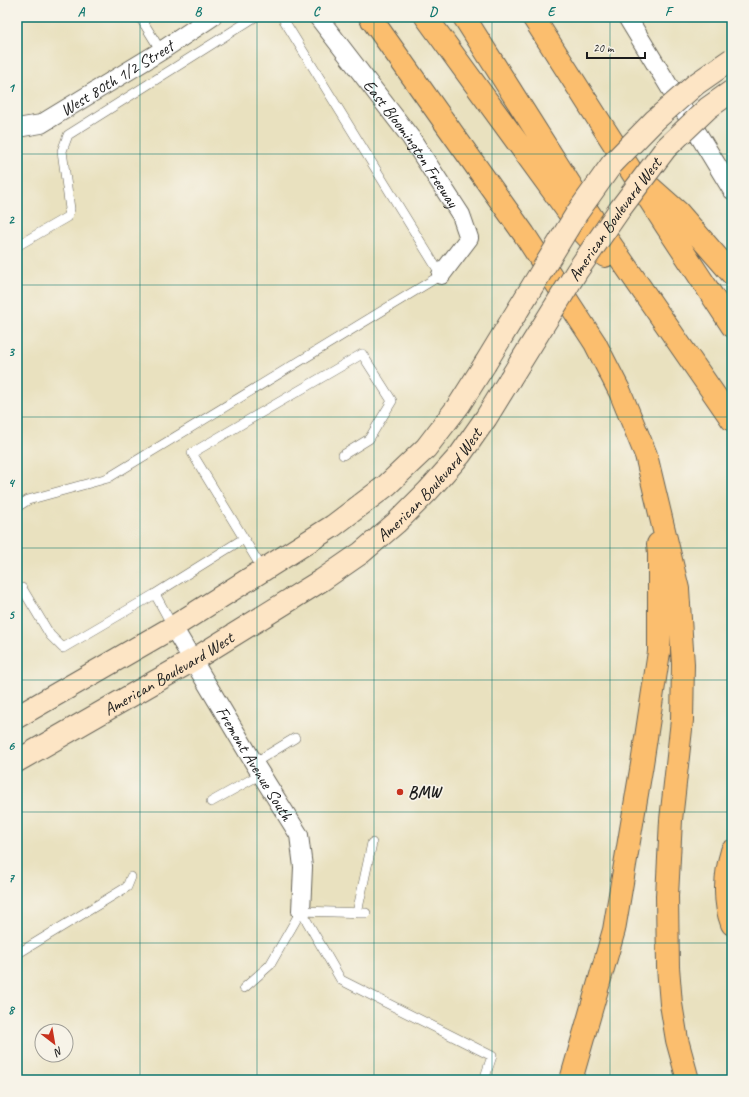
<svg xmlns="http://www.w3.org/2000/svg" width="749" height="1097" viewBox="0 0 749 1097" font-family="Caveat,sans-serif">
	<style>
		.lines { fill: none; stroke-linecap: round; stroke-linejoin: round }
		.lane-casing { stroke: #646155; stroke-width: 10 }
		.street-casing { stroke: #646155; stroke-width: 20 }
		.secondary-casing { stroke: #646155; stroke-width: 24 }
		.highway-casing { stroke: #646155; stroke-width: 24 }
		.lane { stroke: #fff; stroke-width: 9 }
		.street { stroke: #fff; stroke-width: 18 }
		.secondary { stroke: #fde5c5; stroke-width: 22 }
		.highway { stroke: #fbbe6e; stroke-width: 22 }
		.secondary-bridge-casing { stroke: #646155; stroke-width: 24; stroke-linecap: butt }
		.secondary-bridge { stroke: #fde5c5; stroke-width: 22 }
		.grid { fill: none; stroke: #0f766e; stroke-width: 1; stroke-opacity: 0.55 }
		.poi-dot { fill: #c8321e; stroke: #f7f3e8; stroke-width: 1.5 }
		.labels { text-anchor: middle; stroke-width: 3.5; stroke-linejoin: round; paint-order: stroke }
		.street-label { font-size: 17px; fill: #1c1c1c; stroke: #f7f3e8 }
		.poi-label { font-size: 17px; font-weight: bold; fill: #1c1c1c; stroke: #f7f3e8; text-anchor: start }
		.neatline { fill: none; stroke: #0f766e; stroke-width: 1.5 }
		.grid-label { font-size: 13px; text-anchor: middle; font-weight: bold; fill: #0f766e }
	</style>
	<rect width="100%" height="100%" fill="#f7f3e8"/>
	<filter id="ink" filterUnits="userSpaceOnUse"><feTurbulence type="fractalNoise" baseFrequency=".025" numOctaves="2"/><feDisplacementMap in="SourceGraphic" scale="8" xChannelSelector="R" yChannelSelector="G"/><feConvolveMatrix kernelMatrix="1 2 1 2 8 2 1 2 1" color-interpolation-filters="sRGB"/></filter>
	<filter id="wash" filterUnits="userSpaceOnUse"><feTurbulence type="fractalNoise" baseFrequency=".012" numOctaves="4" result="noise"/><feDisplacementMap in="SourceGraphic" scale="16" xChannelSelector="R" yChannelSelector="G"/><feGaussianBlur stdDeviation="0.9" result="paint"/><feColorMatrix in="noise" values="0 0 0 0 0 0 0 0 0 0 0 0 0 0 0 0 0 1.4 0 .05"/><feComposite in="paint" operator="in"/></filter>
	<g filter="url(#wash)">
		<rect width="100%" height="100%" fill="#e9e1bf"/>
	</g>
	<g filter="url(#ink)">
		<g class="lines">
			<g class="lane-casing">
				<path id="lane" d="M140,17L161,51
					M17,246L67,217L70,209L62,151L68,135L255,17
					M17,507L28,500L108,478L441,275L282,17
					M263,570L192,453L362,354L392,401L369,439L343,455
					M22,588L50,635L63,648L155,594L243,539
					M155,594L173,627
					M254,763L295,738
					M211,802L261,774
					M301,911L341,980L492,1056L484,1080
					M301,911L366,913
					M357,913L372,843
					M17,954L127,887L131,877
					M244,988L270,965L301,911"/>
			</g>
			<g class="street-casing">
				<g id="street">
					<path id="s1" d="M318,17L411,138L461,215L469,238L441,275"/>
					<path d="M627,17L732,190"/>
					<path id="s2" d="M17,128L41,124L161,51L212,17"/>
					<path id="s3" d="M173,627L254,763L299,835L303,867L301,911"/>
				</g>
			</g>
			<g class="secondary-casing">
				<g id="secondary">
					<path d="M17,717L173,627L333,526L387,485L426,448L459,405L485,364"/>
					<path id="s4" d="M17,761L193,660L322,580L361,553L396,523L428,491L460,455L486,418L510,379"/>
				</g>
			</g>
			<g class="highway-casing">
				<path id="highway" d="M370,17L524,234L595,343L620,392L646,455L678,589L683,664L682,720L671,820L667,896L668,967L671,1004L677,1040L688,1080
					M426,17L582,231L605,256
					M464,17L580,200L732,420
					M533,17L665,224L732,326
					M651,188L678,212L732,274
					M732,851C725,874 723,901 732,924
					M571,1080L614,930L642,764L659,652V553L658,544"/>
			</g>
			<use href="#lane" class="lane"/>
			<use href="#street" class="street"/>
			<use href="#secondary" class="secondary"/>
			<use href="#highway" class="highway"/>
			<g class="secondary-bridge-casing">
				<g id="secondary-bridge">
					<path d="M485,364L577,213L612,164L655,120L696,84L732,59"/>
					<path id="s5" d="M510,379L577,271L620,209L666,148L708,108L732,91"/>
				</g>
			</g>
			<use href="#secondary-bridge" class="secondary-bridge"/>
		</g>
	</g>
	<path class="grid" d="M140,17V1080M257,17V1080M374,17V1080M492,17V1080M610,17V1080M17,154H732M17,285H732M17,417H732M17,548H732M17,680H732M17,812H732M17,943H732"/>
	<circle class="poi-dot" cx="400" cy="792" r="4"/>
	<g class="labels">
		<g class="street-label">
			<text dy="6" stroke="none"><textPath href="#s2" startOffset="113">West 80th 1/2 Street</textPath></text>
			<text dy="6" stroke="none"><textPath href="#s1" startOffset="157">East Bloomington Freeway</textPath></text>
			<text dy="6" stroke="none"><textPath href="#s5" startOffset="191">American Boulevard West</textPath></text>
			<text dy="6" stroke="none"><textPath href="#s4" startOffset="499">American Boulevard West</textPath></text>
			<text dy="6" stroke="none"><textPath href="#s4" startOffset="175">American Boulevard West</textPath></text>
			<text dy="6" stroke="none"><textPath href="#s3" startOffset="159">Fremont Avenue South</textPath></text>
		</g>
		<g class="poi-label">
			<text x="408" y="798">BMW</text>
		</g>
	</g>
	<rect width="749" height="1097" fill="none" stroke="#f7f3e8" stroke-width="44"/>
	<g transform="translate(54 1043) rotate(149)"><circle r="19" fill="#f7f3e8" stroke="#9f9d96"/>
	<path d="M0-3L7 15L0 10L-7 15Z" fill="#c8321e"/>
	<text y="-6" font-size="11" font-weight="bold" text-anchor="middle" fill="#1c1c1c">N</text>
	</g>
	<path d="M587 52v6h58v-6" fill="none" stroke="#1c1c1c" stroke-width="2"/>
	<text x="593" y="52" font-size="12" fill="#1c1c1c" stroke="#f7f3e8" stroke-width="3" paint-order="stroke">20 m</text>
	<rect x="22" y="22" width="705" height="1053" class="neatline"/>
	<g class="grid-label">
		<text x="81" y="16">A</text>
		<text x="198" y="16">B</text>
		<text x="316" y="16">C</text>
		<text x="433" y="16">D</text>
		<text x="551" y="16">E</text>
		<text x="668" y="16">F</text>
		<text x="11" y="92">1</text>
		<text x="11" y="224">2</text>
		<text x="11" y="356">3</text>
		<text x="11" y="487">4</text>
		<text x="11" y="619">5</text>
		<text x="11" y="750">6</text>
		<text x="11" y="882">7</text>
		<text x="11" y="1014">8</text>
	</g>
</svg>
